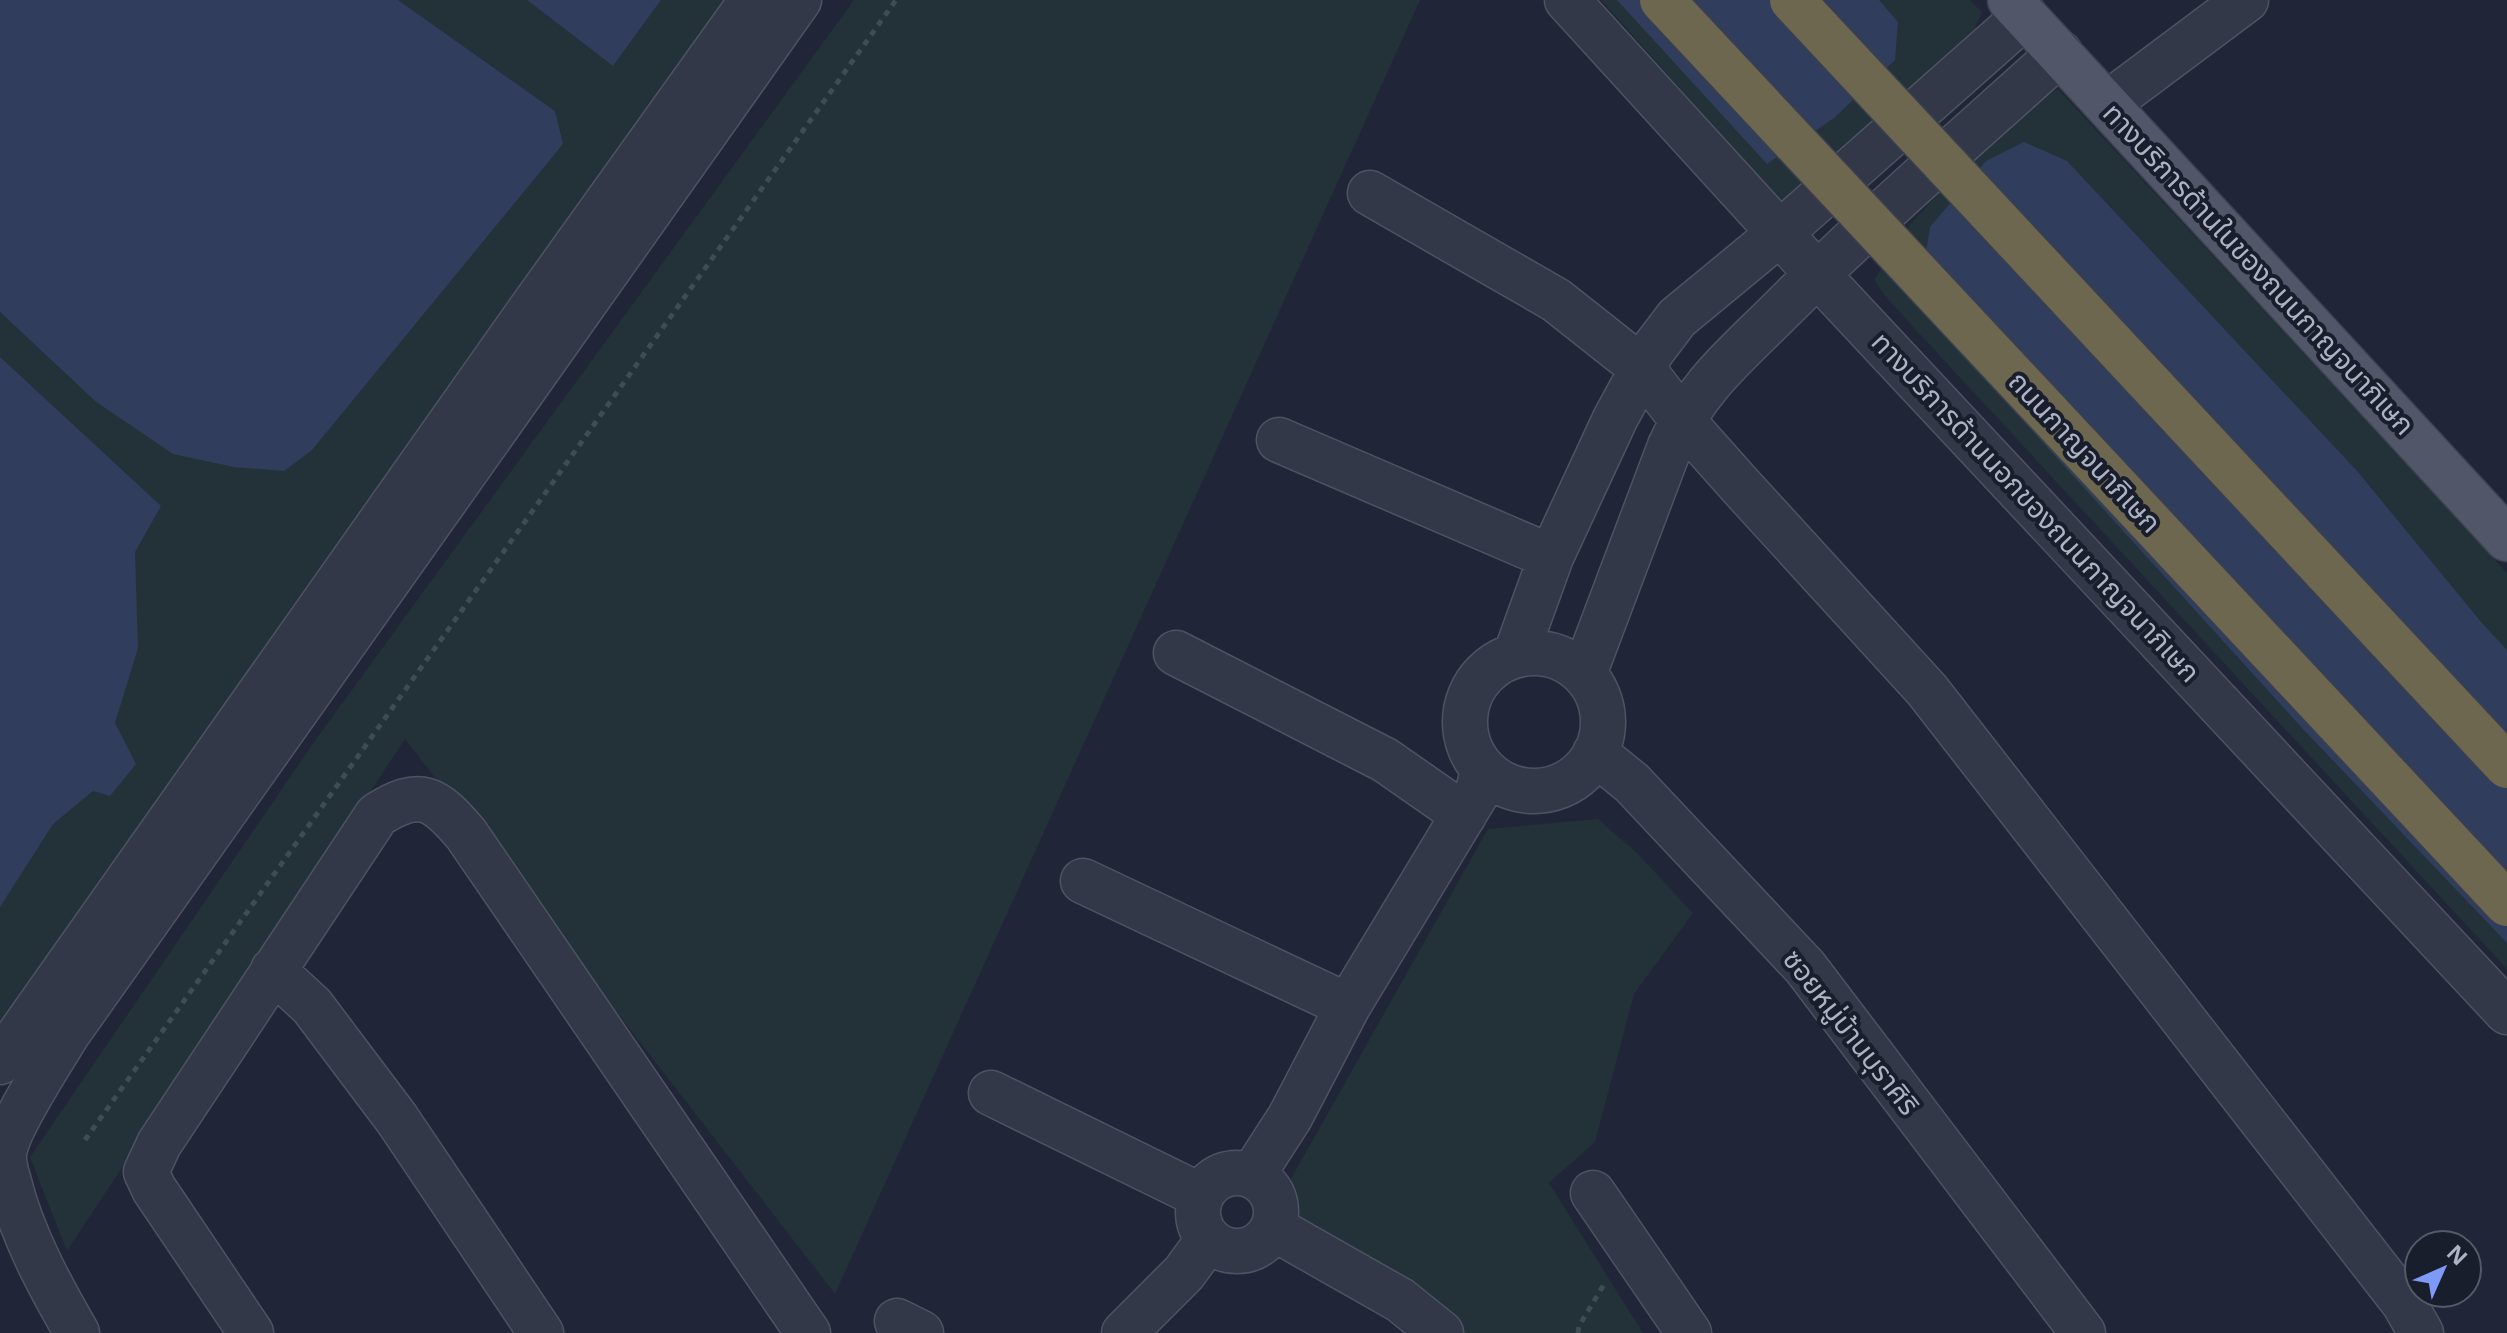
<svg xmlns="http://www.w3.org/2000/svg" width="2507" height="1333" viewBox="0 0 2507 1333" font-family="'Open Sans','Noto Sans Thai',sans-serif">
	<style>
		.green { fill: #223238 }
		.water { fill: #313d5d }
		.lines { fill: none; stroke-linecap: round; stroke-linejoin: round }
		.minor-casing { stroke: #4e5363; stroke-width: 47 }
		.major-casing { stroke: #3d4251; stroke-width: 47 }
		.path { stroke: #3c4e53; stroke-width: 5; stroke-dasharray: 6 6; stroke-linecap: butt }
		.minor { stroke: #333848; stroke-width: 44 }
		.major { stroke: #515768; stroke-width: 44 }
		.highway-bridge-casing { stroke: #3b404f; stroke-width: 47; stroke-linecap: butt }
		.highway-bridge { stroke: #6e6750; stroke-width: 44 }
		.labels { text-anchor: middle; stroke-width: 8; stroke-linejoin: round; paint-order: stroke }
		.street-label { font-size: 28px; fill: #adb3c5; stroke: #191e2c }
	</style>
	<rect width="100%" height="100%" fill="#202637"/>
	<path class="green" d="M398,0H527L613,66L661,0H728L0,1069V312L95,401L555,111Z
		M854,0H1420L835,1294L405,739L67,1251L30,1157L314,742Z
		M1601,0H1970L1982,12L1967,46L1849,150L1781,201Z
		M2058,89L2507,573V969L1891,303L1874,280L1912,222L1992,137L2031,103Z
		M1598,819L1637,853L1693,913L1634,994L1595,1142L1549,1183L1643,1333H1461L1300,1221L1288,1184L1488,829Z"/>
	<path class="water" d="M0,0H398L555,111L563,144L312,450L284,471L234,467L173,454L95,401L0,312Z
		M527,0H661L613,66Z
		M1617,0H1879L1898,22L1895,60L1834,118L1767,164Z
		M2024,142L2067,161L2358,472L2481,622L2507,650V943L2302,728L1918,305L1930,227L1986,161Z
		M0,357L161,506L135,552L138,648L115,723L136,764L110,796L93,791L53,824L0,907Z"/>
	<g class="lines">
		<g class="minor-casing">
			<path id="minor" d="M1567,0L1817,274L2507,1012
				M2107,104L2246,0
				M1370,193L1556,300L1642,368L1682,420L1738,483L1927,690L2404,1303L2421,1333
				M1279,440L1551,557
				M1465 722a69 69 0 1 1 138 0a69 69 0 1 1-138 0Z
				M1176,653L1385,760L1464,815
				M1516,654L1551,557L1615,419L1652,351L1677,318L1780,233L2025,16
				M1584,674L1670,446C1696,387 1736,355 1781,310C1870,221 1966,138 2060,53
				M1595,753L1632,783L1805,967L2083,1333
				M1083,881L1348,1006
				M273,970L312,1006L397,1119L541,1333
				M0,1062L528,313L752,0
				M991,1093L1201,1196
				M1198 1212a39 39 0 1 1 78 0a39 39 0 1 1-78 0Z
				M1252,1176L1290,1117L1348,1006L1478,791L1483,770
				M1593,1193L1689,1333
				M1273,1228L1400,1300L1441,1333
				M897,1321L921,1333
				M77,1333C50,1286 22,1235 9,1182C7,1175 4,1166 4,1158C3,1133 53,1058 68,1033L799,0
				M251,1333L154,1189L146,1172L159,1144L377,815C421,787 435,798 466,834L808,1333
				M1124,1333L1184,1273L1208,1240"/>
		</g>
		<g class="major-casing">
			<path id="major" d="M2010,0L2507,539"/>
		</g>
		<path class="path" d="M85,1140L896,0
			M1578,1333L1579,1326L1606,1281"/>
		<use href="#minor" class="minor"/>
		<use href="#major" class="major"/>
		<g class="highway-bridge-casing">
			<path id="highway-bridge" d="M1662,0L2507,904
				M1792,0L2507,766"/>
		</g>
		<use href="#highway-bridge" class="highway-bridge"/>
	</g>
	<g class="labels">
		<g class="street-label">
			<text transform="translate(2259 269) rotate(47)" y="10">ทางบริการด้านในของถนนกาญจนาภิเษก</text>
			<text transform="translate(2085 452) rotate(47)" y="10">ถนนกาญจนาภิเษก</text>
			<text transform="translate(2036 507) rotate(47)" y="10">ทางบริการด้านนอกของถนนกาญจนาภิเษก</text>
			<text transform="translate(1851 1032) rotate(52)" y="10">ซอยหมู่บ้านบุราศิริ</text>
		</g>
	</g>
	<g transform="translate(2443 1269) rotate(45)"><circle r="38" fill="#191e2c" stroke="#545a69" stroke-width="2"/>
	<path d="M0-6L14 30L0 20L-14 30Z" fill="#7e9af9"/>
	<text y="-12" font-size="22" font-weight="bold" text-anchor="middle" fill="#adb3c5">N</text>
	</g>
</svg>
